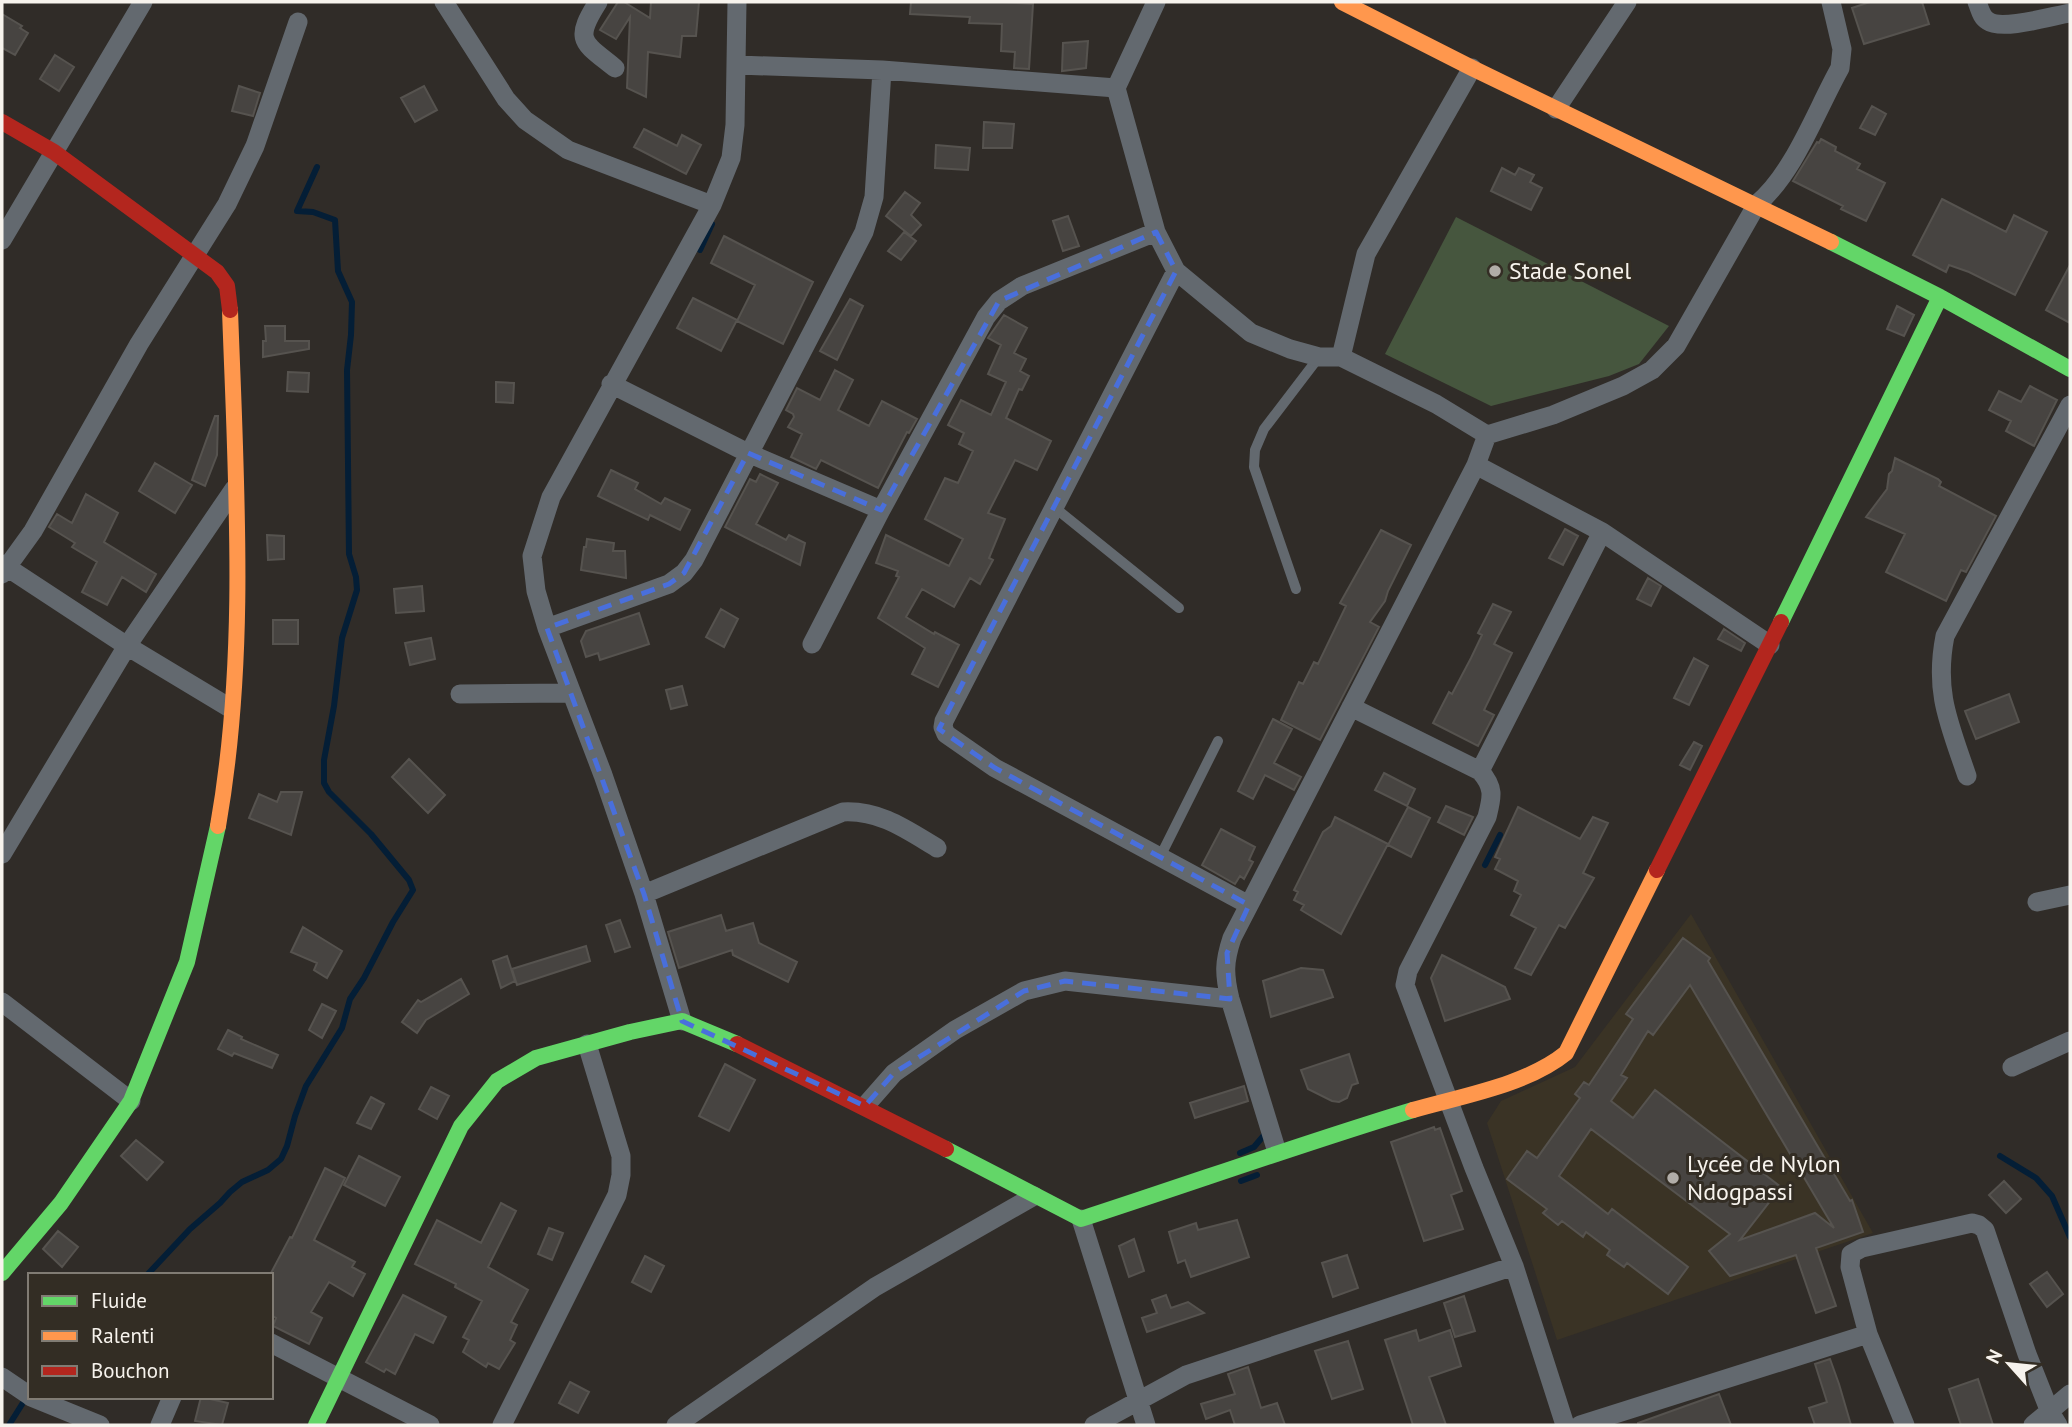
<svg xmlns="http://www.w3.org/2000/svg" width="2072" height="1427" viewBox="0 0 2072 1427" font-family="'PT Sans',sans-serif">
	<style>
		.education { fill: #3a3325 }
		.green { fill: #46563e }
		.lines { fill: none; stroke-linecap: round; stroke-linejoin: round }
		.stream { stroke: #041e36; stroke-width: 6 }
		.building { fill: #474441; stroke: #56534f; stroke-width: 2; fill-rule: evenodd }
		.lane { stroke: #63696f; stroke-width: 10 }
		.street { stroke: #63696f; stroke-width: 19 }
		.fast { stroke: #63d668; stroke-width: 16 }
		.slow { stroke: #ff974d; stroke-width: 16 }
		.jam { stroke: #b3261e; stroke-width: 16 }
		.marked { fill: none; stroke: #496fdc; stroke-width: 5; stroke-dasharray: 14 9; stroke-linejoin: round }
		.poi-dot { fill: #b1ada8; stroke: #332d24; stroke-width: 2.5 }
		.labels { text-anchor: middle; stroke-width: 6; stroke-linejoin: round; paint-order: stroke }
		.poi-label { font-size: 24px; fill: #f7f3ed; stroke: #332d24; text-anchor: start }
	</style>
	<rect width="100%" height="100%" fill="#302c28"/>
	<path class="education" d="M1691,914L1873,1233L1557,1340L1487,1123L1501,1101L1575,1067Z"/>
	<path class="green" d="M1456,217L1669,326L1639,364L1609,376L1491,406L1385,354Z"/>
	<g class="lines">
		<path class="stream" d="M700,250L712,224
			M1485,865L1500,835
			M1240,1153L1254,1147L1265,1134
			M2000,1156L2036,1178L2052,1196L2070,1237
			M1241,1181L1257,1175
			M147,1275L190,1229L220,1203L230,1192L242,1182L268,1170L281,1159L287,1146L295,1116L306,1086L342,1028L350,999L364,978L393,922L413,890L409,880L371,834L329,792L324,783V760L334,706L342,638L357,590L356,577L349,554L347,370L351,335L352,302L338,271L335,220L313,212L297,211L317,167
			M9,1425L26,1398"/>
	</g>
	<path class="building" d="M618,2H624L650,18L651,2H699L696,36H682L680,57L648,52L646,97L627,88L630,17L616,39L600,30Z
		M911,2H1002L1033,4L1029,69L1014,68L1015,52L1001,51L1002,24L969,23L970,17L910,14Z
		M1870,2H1922L1929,24L1864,44L1852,8Z
		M2,14L22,26L20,28L28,33L15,55L2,48Z
		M1088,41L1086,68L1062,71L1063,43Z
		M55,55L74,67L59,91L40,79Z
		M239,86L260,93L253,116L232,111Z
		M424,86L437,110L415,122L401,98Z
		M1872,106L1886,114L1875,135L1860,128Z
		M984,122L1014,124L1012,148H983Z
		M644,129L677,146L682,135L701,145L686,174L634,147Z
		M1821,139L1836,147L1835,151L1860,164L1857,169L1885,183L1866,221L1841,209L1843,206L1793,181L1817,142L1819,143Z
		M936,145L970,148L968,170L935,168Z
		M1502,168L1515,175L1519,168L1534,175L1530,182L1542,188L1531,210L1491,191Z
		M905,192L920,203L911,215L921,225L911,236L886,216Z
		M1942,199L2006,232L2014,215L2047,232L2015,295L1969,272L1949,265L1946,272L1913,255Z
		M1068,216L1079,246L1063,251L1053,221Z
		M904,232L916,241L901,260L888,251Z
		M724,236L813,282L783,344L737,321L755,285L711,263Z
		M2070,265V323L2046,310Z
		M693,298L737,320L721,351L677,328Z
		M850,299L863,306L837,360L820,351Z
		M1897,306L1914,315L1904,336L1887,329Z
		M1004,315L1027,328L1014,353L1026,359L1020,371L1029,376L1022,390L1019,389L1006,418L1051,441L1037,470L1015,460L988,513L1005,519L989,558L993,560L980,584L970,578L954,607L922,589L906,617L934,634L935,632L959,645L938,687L912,674L925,648L878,618L899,577L896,576L898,571L876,563L886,535L949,566L963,539L925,519L945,478L958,483L973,451L959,444L964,433L948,425L961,400L991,415L1006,382L988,374L1001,345L988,338Z
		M265,326H285V341H309V349L263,357V341H266Z
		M835,370L853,380L838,410L869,426L882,401L917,419L909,433L907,432L878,488L821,460L816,469L791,457L802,434L788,427L794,417L793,414L786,410L797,388L820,400Z
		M288,372L309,373L308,392L287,391Z
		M496,382L514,383L513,403L496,402Z
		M2030,386L2057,400L2034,446L2006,431L2011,421L1989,410L1999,391L2021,402Z
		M215,416H218L217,455L205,486L192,480Z
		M1895,458L1938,479L1941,482L1939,486L1996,516L1966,572L1961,570L1946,601L1886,572L1905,534L1866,517L1887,489L1889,474L1892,471Z
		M155,463L192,485L175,513L139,491Z
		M611,470L638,483L635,489L661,504L665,498L690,510L680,530L650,515L648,520L598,496Z
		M760,474L778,483L756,524L786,540L789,535L805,543L800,565L725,527L750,479L756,482Z
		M86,494L118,513L104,542L156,574L146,592L122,577L107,605L82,592L97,562L72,547L75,543L49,527L57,514L72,523Z
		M1565,529L1578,536L1563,565L1549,558Z
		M1381,530L1411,545L1388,591L1385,601L1370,622L1379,627L1320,740L1281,720L1299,682L1303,684L1314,662L1318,664L1346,606L1340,603Z
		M267,535L284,536V559L268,560Z
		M587,539L614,543L613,551H625L626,578L581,570L584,547H586Z
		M1648,578L1661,586L1651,606L1637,599Z
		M422,586L424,611L396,613L394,589Z
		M1493,604L1511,612L1494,644L1512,653L1484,710L1494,715L1478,746L1433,723L1449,692L1452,694L1471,658L1482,635L1478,633Z
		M721,609L738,619L724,647L706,637Z
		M639,613L649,644L600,660L598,653L586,657L581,641L586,631Z
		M273,620H298V644H273Z
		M1724,629L1745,643L1741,651L1718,639Z
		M431,638L435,659L410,665L405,643Z
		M1694,658L1708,666L1689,705L1674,698Z
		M682,686L687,705L671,709L666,690Z
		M2009,694L2019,722L1976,739L1965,711Z
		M1273,719L1292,729L1274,763L1301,777L1294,790L1265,775L1253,799L1238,791Z
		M1694,742L1702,746L1690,770L1680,765Z
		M409,759L445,795L428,813L392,777Z
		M1384,773L1415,789L1407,806L1375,790Z
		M281,792H302L291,835L249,818L259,794L277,802Z
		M1446,806L1473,817L1464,835L1438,822Z
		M1408,807L1430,818L1411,857L1388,845Z
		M1518,807L1580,839L1593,817L1608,823L1583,873L1594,878L1565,928L1559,925L1531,975L1515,968L1536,928L1511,915L1521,895L1514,891L1518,881L1495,869L1500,859L1495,857Z
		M1335,817L1388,844L1341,934L1301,910L1304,905L1294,900L1298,892L1294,890L1323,832L1331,826Z
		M1221,829L1255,847L1249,860L1253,862L1244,879L1240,876L1235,884L1202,865Z
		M721,915L726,931L753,923L759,943L797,962L788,982L733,955L732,950L679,968L668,932Z
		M620,920L630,947L615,952L606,925Z
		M303,927L342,951L327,978L314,970L317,963L291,952Z
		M1683,938L1710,958L1708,961L1850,1201L1852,1200L1863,1232L1816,1248L1836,1306L1816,1313L1796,1255L1730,1276L1709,1251L1730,1234L1591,1129L1559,1176L1608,1214L1612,1209L1688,1267L1668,1294L1627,1263L1624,1267L1607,1255L1610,1250L1586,1232L1583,1237L1562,1221L1558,1225L1543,1213L1547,1209L1507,1179L1527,1151L1537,1158L1580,1098L1575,1094L1584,1082L1589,1085L1633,1019L1626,1014ZM1690,985L1828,1218L1834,1228L1815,1213L1740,1240L1781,1187L1655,1090L1633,1118L1611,1101L1627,1078L1621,1075L1648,1031L1653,1035Z
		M586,946L590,961L517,985L512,969Z
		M1442,955L1505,987L1510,999L1445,1021L1431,978Z
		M507,956L515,981L501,988L493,961Z
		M1301,968L1323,970L1333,997L1271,1017L1263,981Z
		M461,979L469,994L426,1020L417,1033L402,1022L418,1000L421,1002Z
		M322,1004L336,1011L322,1038L309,1030Z
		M228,1030L242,1037L241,1039L278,1055L272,1068L234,1053L232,1056L218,1049Z
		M1349,1054L1358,1083L1352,1085L1347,1098L1339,1102L1332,1101L1308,1089L1301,1070Z
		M725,1064L755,1080L729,1131L699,1116Z
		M1244,1086L1248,1101L1195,1118L1190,1103Z
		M431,1087L449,1096L437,1119L419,1109Z
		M371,1097L384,1104L371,1129L357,1123Z
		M1434,1127L1435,1130L1440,1128L1462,1191L1451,1195L1463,1229L1424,1241L1391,1142Z
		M136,1140L163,1162L147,1180L121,1156Z
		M359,1156L400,1177L385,1206L344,1185Z
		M325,1168L345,1178L314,1240L355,1262L352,1267L365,1274L353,1296L329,1282L311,1312L322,1318L309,1344L273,1326L276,1318L271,1315V1273L290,1237L292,1238Z
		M2004,1181L2021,1199L2006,1213L1989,1195Z
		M501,1203L516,1211L488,1267L528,1290L511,1322L517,1325L510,1340L515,1343L499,1369L488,1363L486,1367L463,1352L469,1340L463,1337L482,1301L455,1287L456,1284L415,1264L437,1220L481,1243Z
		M1237,1220L1249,1257L1191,1277L1185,1260L1178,1263L1169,1232L1196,1223L1198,1230Z
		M549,1228L563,1233L552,1260L538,1254Z
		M58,1231L78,1247L62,1267L43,1249Z
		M1134,1239L1144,1271L1129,1277L1119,1246Z
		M1347,1255L1358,1288L1333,1297L1322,1263Z
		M645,1256L664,1266L651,1292L632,1282Z
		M2047,1272L2063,1294L2047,1307L2030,1284Z
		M403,1295L446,1317L433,1343L415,1334L395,1374L386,1369L384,1372L366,1362Z
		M1166,1295L1171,1308L1188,1302L1204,1313L1147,1332L1142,1318L1157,1313L1152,1300Z
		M1464,1296L1475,1331L1455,1337L1444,1303Z
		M1416,1330L1419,1341L1450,1330L1461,1366L1429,1377L1446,1425H1413L1385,1340Z
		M1348,1341L1363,1389L1332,1399L1315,1351Z
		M1830,1359L1839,1384L1851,1425H1815L1809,1408L1827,1402L1815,1364Z
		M1248,1367L1261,1408L1277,1403L1285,1425H1235L1230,1410L1206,1419L1201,1404L1235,1394L1228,1374Z
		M1978,1379L1993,1425H1961L1949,1389Z
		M570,1382L589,1392L578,1413L559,1403Z
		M1719,1394L1731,1425H1638V1423Z
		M201,1397L228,1403L222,1425L195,1421Z"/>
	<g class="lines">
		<path class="lane" d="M1054,507L1179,608
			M1296,589L1254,467L1255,450L1264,429L1319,357
			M1160,857L1218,741"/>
		<path class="street" d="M444,2L506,99L525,120L568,150L712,205
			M598,2C573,41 583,42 615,68
			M1977,2C1980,9 1981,17 1988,21C2002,31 2052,16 2070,13
			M738,65L882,70L1116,88L1156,2
			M1116,88L1156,232L1176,271L1251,333L1290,349L1319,357H1341
			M1556,109L1627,2
			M2,240L143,2
			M1176,271L944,721L943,727L946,734L995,768L1249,905
			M611,384L748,453L881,510
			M1487,435L1553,415L1623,386L1652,370L1676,346L1757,204C1794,173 1816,111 1840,68L1842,49L1831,2
			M1476,465L1602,532L1770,645
			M2,564L127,646L230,708
			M2,574L33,531L139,344L227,204L255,146L298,22
			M547,628L669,584L684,573L694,560L864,232L874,197L882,70
			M812,644L881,510L986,317L999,301L1022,286L1156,232
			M460,694L572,693
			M1351,707L1480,771C1495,788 1492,797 1487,817L1408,971L1405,985L1474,1168L1514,1266L1565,1425
			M1480,771L1602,532
			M1967,776C1949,723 1934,692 1945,636L2070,405
			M2,854L127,646L234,489
			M644,894L843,812C880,810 907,830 937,848
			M2037,902L2070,895
			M2,1002L131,1101
			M682,1021L644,894L603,775L547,628L536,591L532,556L551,497L712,205L731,158L735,125L737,2
			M2012,1067L2070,1041
			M865,1106L894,1073L955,1030L1024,991L1065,981L1230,999
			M1277,1152L1230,999C1224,974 1224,962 1232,938L1476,465L1487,435L1436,404L1341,357L1366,254L1472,68
			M1081,1219L1146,1425
			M271,1343L430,1425
			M2,1377L30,1396
			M31,1397L100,1425
			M160,1425L172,1397
			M502,1425L617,1195L621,1175V1156L587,1044
			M676,1425L875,1287L1034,1196
			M1094,1425L1186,1375L1514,1266
			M1580,1425L1868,1334
			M1905,1425L1868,1334L1850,1267L1851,1254L1862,1248L1972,1223L1979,1225L1985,1230L2027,1354L2050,1412L2058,1425
			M2033,1425L2070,1394"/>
		<path class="fast" d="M1831,242L1940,297L2070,369
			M1781,622L1940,297
			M946,1149L1081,1219C1192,1183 1301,1144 1413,1110
			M2,1273L61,1203L131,1101L187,962L218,826
			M316,1425L461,1126L497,1081L536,1058L630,1032L682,1021L737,1044"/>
		<path class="slow" d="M1342,2L1472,68L1831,242
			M218,826C248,655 236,482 230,310
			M1413,1110C1461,1096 1527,1085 1566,1053L1657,870"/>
		<path class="jam" d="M2,122L54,152L217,272L227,286L230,310
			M1657,870L1781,622
			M737,1044L946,1149"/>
	</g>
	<path class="marked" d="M1156,232L1176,271L939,729L995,768L1249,905L1227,953L1230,999L1065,981L1024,991L894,1073L865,1106L682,1021L644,894L547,628L669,584L684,573L748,453L881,510L999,301Z"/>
	<g class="poi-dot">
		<circle cx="1495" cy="271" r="7"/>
		<circle cx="1673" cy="1178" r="7"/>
	</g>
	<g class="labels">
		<g class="poi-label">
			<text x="1509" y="279">Stade Sonel</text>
			<text x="1687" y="1172">Lycée de Nylon<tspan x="1687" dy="28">Ndogpassi</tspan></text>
		</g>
	</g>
	<rect width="2072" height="1427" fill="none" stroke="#f7f3ed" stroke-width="7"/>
	<rect x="28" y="1273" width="245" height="126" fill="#332d24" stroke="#817c74" stroke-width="2"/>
	<rect x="42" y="1296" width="35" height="10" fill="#63d668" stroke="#817c74" stroke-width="2"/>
	<text x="91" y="1308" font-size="21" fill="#f7f3ed">Fluide</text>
	<rect x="42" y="1331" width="35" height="10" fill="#ff974d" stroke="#817c74" stroke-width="2"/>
	<text x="91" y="1343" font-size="21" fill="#f7f3ed">Ralenti</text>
	<rect x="42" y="1366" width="35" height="10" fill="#b3261e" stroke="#817c74" stroke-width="2"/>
	<text x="91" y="1378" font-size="21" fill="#f7f3ed">Bouchon</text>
	<g transform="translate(2009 1364) rotate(297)" stroke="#332d24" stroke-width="5" paint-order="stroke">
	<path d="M0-5L12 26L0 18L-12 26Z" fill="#f7f3ed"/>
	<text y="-10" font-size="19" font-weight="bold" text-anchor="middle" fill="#f7f3ed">N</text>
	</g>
</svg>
